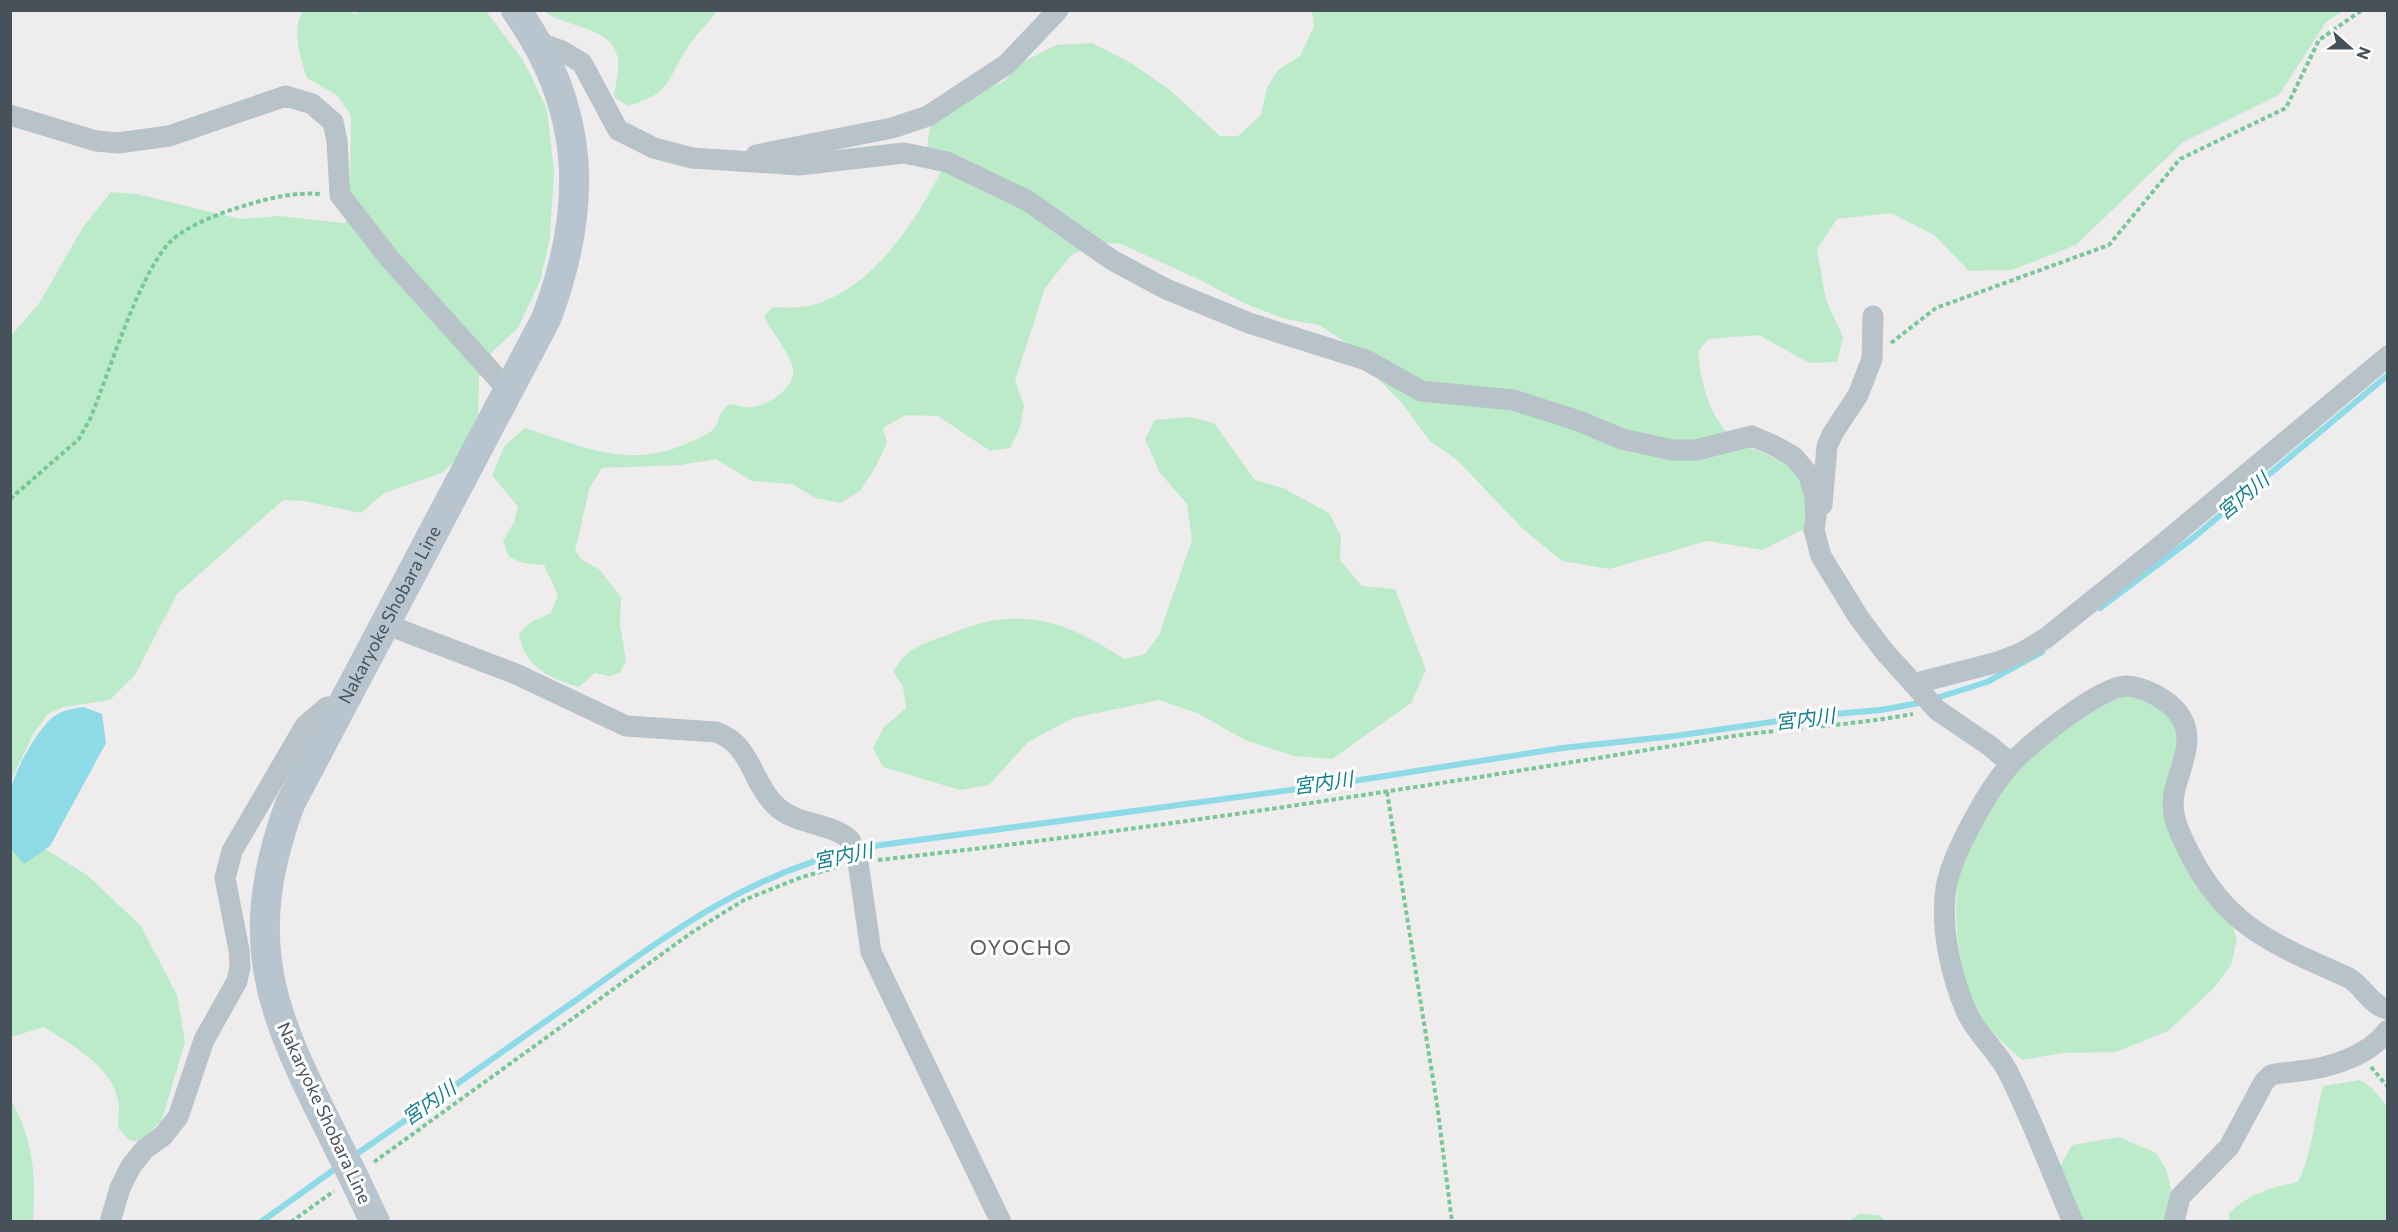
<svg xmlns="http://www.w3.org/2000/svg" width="2398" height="1232" viewBox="0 0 2398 1232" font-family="Commissioner,'Noto Sans JP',sans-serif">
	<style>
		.green { fill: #bcebca }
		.water { fill: #8cdbe6 }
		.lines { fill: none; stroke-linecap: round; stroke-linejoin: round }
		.stream { stroke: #8cdbe6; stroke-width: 6 }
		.path { stroke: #77c798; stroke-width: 4; stroke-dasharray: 4.5 3; stroke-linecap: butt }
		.minor { stroke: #b8c2c9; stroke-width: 21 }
		.secondary { stroke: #b9c5ce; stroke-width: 30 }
		.secondary-bridge { stroke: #b9c5ce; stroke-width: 30 }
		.labels { text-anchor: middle; stroke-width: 6; stroke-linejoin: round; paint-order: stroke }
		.street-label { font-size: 18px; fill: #465159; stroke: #fff }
		.water-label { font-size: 20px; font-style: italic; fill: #15808f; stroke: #fff }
		.quarter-label { font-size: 21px; letter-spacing: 1.5px; fill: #5a5e61; stroke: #fff }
	</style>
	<rect width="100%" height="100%" fill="#efeced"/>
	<path class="green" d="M360,10L486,11L523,60L547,109L554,171L550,238L540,281L518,328L492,352L479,378L478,419L467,449L442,473L384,493L361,513L304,501L283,500L177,594L135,675L110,700L63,707L48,714L33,734L11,781V336L40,302L83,227L111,192L137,194L240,219L279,216L344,223L359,211L350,192L351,115L337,95L307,78C300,57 291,30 303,11H347L356,14Z
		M544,11H717C708,24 696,34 688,47C665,81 674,92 628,106L614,97C615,85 621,66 617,55C608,25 565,28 544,11Z
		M1312,11H2343L2326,22L2279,95L2183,142L2076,245L2012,270L1969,271L1934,235L1891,213L1837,219L1817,249L1826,300L1843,337L1837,362L1809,363L1759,335L1708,339L1698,352C1701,381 1708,415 1731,436C1753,455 1812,462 1811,498C1811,508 1806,519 1804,529L1763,550L1707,541L1609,569L1562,561L1522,528L1457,460L1430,441L1401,402L1372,373L1353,347L1319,325L1285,319L1244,303L1198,279L1121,244L1105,243L1072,254L1045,288L1015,381L1024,405L1020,427L1010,448L990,451L938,416L906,415L883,428L887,443L876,466L861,490L841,503L815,498L792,484L752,481L716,459L681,465L602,468L590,487L575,550L582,560L599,569L621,597L620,624L626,661L620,673L609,676L595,673L579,687C550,679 523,666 519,633L531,622L551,613L558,595L544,565L523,563L509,557L503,541L514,522L518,507L492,475L505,445L525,428C582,446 629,470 688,443C696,439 710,435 715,427C722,416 717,415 729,404C736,405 745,408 752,407C769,405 795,388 793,369C791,354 771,332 764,316L773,307C788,308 805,308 819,303C877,283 916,220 943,168L927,148L930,127L945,113L975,93L1003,82L1021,63L1056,45L1092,43L1131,63L1170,90L1220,136H1238L1261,115L1267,88L1278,70L1300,56L1314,26Z
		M1189,417L1214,423L1255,480L1283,488L1329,513L1341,536L1340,560L1362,586L1395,589L1426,670L1411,703L1332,759L1294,756L1245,740L1197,713L1159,700L1073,718L1028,742L989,785L960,790L883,767L873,748L884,727L906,708L903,687L893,671C898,665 902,657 908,653C919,644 937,639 950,634C1019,605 1063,619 1124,659L1145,654L1159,635L1192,540L1187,504L1160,473L1145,439L1155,420Z
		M2130,694C2148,697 2153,700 2166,713C2190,739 2172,773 2164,803L2230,919L2237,940L2231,965L2213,989L2168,1031L2116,1052L2064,1053L2022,1060C2005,1044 1984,1027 1974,1006C1957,967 1951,903 1961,862C1964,853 1971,843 1975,834C1995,794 2015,771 2049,743C2074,721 2097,703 2130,694Z
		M10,813L26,837L87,875L141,926L177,995L185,1042L162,1120L141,1142L129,1140L118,1128C118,1120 120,1109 118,1100C111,1066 72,1045 44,1027L11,1037Z
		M2360,1080L2372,1088L2387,1106V1221H2229V1213C2249,1194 2271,1187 2298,1182C2313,1152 2314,1118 2323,1086Z
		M10,1098C34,1142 36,1173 33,1221H11Z
		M2119,1137L2156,1153L2167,1171L2171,1190L2164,1221H2080L2060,1167L2072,1145Z
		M1859,1214L1879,1215L1886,1221H1849Z"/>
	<path class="water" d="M83,707L102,714L106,743L50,846L24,864L11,849C10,831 8,811 10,793C13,773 37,730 53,717C62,710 72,709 83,707Z"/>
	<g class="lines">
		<path class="stream" d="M2100,608L2193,538L2388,375
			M1933,699L1987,682L2042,652
			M352,1157C426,1107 498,1054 572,1003C667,935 749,872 866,847L1328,785L1562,748L1675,736L1812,716L1881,710L1924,702
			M261,1222L339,1166"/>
		<path class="path" d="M1891,343L1936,308L2109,245L2180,159L2286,108L2319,40L2362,10
			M10,499L79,439L90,419C110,371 136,282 168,244C185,225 226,211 250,204C273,197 297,192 321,194
			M1387,792L1437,1104L1452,1222
			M878,860C1160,829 1440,784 1720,738C1784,728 1849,726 1913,714
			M2371,1067L2388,1087
			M374,1162L691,933L744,900L802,877L841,866
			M291,1222L334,1191"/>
		<path class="minor" d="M539,43L562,51L582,63L618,130L654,148L692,158L799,165L904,153L947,162L1028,201L1112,260L1166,289L1249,323L1366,360L1421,391L1513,400L1579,421L1622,439L1672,450H1696L1752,436L1777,447L1794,457L1809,475L1815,497L1816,517L1814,530L1821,556L1859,618L1884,651L1937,710L1990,746L2011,764
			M10,115L96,141L118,143L169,136L286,96L312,104L333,122L337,141L340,195L389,258L508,390
			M756,155L892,128L928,116L1007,64L1058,10
			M1822,505L1827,446L1833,433L1858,395L1872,359L1873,316
			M385,624L516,674L626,726L716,732C751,744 751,781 775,805C796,826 831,822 850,840L858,862L871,952L1001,1222
			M1913,684L1998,662L2023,652L2046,638L2158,548L2388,356
			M110,1222L120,1188L131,1166L145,1149L163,1136L178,1117L204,1040L237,981L240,967L239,950L225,878L232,851L305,726L327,707L340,708
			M2073,1222C2051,1171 2032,1119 2007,1070C1996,1050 1977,1034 1967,1013C1951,977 1940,927 1946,888C1950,865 1963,839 1974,819C1984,800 1995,782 2009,766C2027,745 2101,685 2127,686C2145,687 2167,699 2178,713C2198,738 2179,767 2174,794C2170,814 2179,832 2188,850C2226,928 2274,944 2349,978C2363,986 2372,1007 2388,1009
			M2174,1222L2180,1197L2229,1147L2264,1082L2271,1075C2281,1072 2289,1073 2299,1071C2330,1068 2369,1056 2388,1030"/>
		<g class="secondary">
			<path id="s1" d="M341,1152C276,1021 236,951 290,804L546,319C588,208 587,110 516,10"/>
			<path d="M355,1180L375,1222"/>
		</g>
		<path class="secondary-bridge" d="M341,1152L355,1180"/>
	</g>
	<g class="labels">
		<g class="street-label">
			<text dy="6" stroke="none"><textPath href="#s1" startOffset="580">Nakaryoke Shobara Line</textPath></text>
			<text transform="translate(324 1113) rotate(65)" y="6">Nakaryoke Shobara Line</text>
		</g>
		<g class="water-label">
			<text transform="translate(2243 496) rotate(-40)" y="7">宮内川</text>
			<text transform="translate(1805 719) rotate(-7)" y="7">宮内川</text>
			<text transform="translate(1323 783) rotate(-8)" y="7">宮内川</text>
			<text transform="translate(843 856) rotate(-12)" y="7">宮内川</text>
			<text transform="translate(429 1103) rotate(-35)" y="7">宮内川</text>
		</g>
		<g class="quarter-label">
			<text x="1021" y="955">OYOCHO</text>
		</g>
	</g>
	<rect width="2398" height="1232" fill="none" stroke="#465159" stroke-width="24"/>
	<g transform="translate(2350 48) rotate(111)" stroke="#ffffff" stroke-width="4.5" paint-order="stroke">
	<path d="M0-4.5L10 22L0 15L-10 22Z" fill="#465159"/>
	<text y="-9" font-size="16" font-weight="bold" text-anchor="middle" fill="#465159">N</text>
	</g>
</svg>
